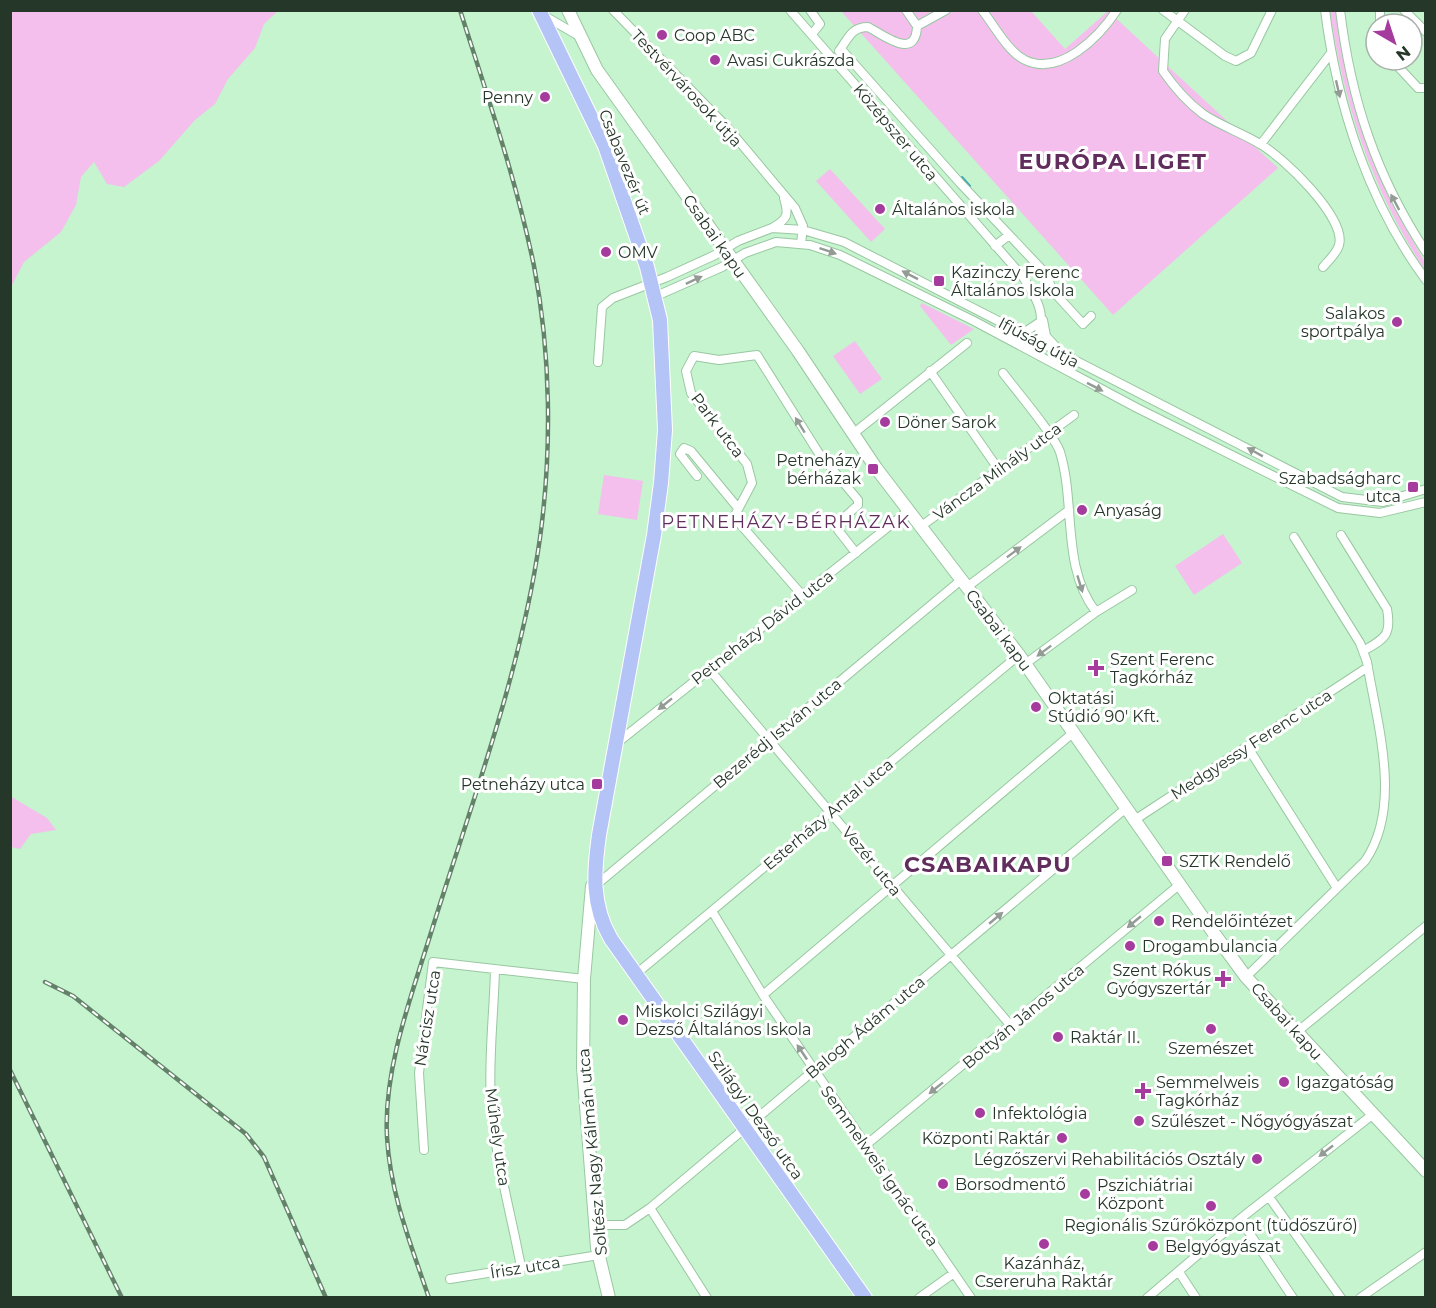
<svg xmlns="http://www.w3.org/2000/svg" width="1436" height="1308" viewBox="0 0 1436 1308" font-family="Montserrat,sans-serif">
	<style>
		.green { fill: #f4bfed }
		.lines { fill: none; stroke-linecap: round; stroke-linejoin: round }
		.stream { stroke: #37a4b6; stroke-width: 2 }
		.street-casing { stroke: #99c7a2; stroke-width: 10 }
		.secondary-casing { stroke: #99c7a2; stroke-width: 14 }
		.primary-casing { stroke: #fff; stroke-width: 16 }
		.street { stroke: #fff; stroke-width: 8 }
		.secondary { stroke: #fff; stroke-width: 12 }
		.primary { stroke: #b5c4f6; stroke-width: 14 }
		.rail-casing { stroke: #64826a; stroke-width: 4.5 }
		.rail { stroke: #fff; stroke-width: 2; stroke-dasharray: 7; stroke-linecap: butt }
		.oneway { fill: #929b94 }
		.poi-dot { fill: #a43b9d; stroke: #fff; stroke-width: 2 }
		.labels { text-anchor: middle; stroke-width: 6; stroke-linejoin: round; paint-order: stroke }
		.poi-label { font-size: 16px; fill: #253728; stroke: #fff; text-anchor: start }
		.street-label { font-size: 16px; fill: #253728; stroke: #fff }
		.neighbourhood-label { font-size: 18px; letter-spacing: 1.5px; fill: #612d5d; stroke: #fff }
		.district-label { font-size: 22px; font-weight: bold; letter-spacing: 1.5px; fill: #612d5d; stroke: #fff }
	</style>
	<rect width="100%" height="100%" fill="#c5f4ce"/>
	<path class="green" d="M11,10L278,11L264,24L255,48L228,79L215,104L195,120L159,161L124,187L107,184L94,162L81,177L76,205L61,232L24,262L11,287Z
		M841,11H1031L1065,49L1108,11L1278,168L1113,315Z
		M1330,11H1336C1350,105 1375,180 1425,262V270C1372,190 1344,105 1330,11Z
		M830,169L885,229L871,242L816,181Z
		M922,303L974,329L951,345L920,306Z
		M855,341L882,379L860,394L833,356Z
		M604,475L643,481L637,520L598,514Z
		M1223,534L1242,563L1194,595L1175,566Z
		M10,796L47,818L56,830L31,834L20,849L11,847Z"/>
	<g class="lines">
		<path class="stream" d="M962,177L970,186"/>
		<g class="street-casing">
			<path id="street" d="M613,10L727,127L795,208L803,226L801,244
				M790,10L1023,277C1042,307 1047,317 1033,351
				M810,10L820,24L812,34
				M982,10C994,25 1008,52 1025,60C1060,77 1099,37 1117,10
				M1163,10L1225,56L1236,61L1251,53L1272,10
				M1185,10L1165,39L1163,71C1174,87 1187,102 1203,114C1221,126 1242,133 1260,144C1282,156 1347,218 1339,245C1337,253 1329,260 1323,267
				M1325,10C1337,105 1368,202 1426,280
				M1340,10C1351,100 1376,176 1426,252
				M1380,10V24
				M1404,10L1426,32
				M543,15L579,36
				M917,26L946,10
				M841,49L960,183L1048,276L1051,289L1083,324L1091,316
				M839,51C848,39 851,27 868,27C882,34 916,62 917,26L906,10
				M1392,60L1418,88H1426
				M1261,144L1331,53
				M772,228C788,219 789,215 784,198
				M995,246L1009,235
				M654,297L722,267L745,253L776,242L810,245L840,255L974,321L1137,408L1338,508L1380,513L1426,502
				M1025,332L1043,320L1046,336L1056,347
				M598,362L602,307L613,298L667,277L715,255L738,241L772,228L803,230L844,242L1342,497L1383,502L1426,489
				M930,371L999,470
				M1003,373C1015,389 1055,436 1060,452C1076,504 1061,567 1096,612
				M854,433L967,343
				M697,476L680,454L684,448L691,451L738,508
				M920,527L1074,415
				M1341,535L1387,609C1392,636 1384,639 1363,651
				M967,587L1069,510
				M802,595L734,517L752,483L747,464L691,393L686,371L694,356L719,360L757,355L818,452L858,500V505L837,524L838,530L856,553
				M1025,664L1096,612L1132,590
				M709,669L1011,1026
				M617,743L908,511
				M1247,746L1337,888
				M1133,821L1368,667
				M595,886L961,580
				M712,911L763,995L971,1298
				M495,969C494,1014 488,1059 491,1103C495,1158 511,1213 521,1267
				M636,974L1019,655
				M1246,977L1365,861C1403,806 1377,724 1367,662L1360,643L1294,537
				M763,995L1074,732
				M1297,1032L1426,926
				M866,1145L1179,885
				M424,1150L419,1073L433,962L584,979
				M1269,1197L1341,1298
				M650,1208L707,1298
				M1240,1219L1293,1298
				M597,1225H625L650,1208L1125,809
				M1179,1272L1196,1298
				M450,1279L599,1255
				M919,1298L954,1273
				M1147,1298L1240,1219L1372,1115
				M1360,1298L1426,1252"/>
		</g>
		<g class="secondary-casing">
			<path id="secondary" d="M568,10L597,70L798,351L876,468L1019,655L1213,932L1246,977L1426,1171
				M592,886L584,979L583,1067L597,1248L609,1298"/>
		</g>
		<g class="primary-casing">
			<path id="primary" d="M539,10L605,146L647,267L660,320L665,430L661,483L654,535L599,835C594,871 591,905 611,939L865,1298"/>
		</g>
		<use href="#street" class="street"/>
		<use href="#secondary" class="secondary"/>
		<use href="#primary" class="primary"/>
		<g class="rail-casing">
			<path id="rail" d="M45,982L73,996L246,1134L264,1157L326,1298
				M10,1070L122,1298
				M429,1298C411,1245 390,1193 387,1137C383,1067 414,989 434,923C474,796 521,671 540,538C552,450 551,354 534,266C516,179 487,95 460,10"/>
		</g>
		<use href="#rail" class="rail"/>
	</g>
	<defs><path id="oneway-solid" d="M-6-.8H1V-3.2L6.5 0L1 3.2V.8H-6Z" transform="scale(1.5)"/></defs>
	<g class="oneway">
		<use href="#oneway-solid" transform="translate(1338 89) rotate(77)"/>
		<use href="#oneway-solid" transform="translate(1395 202) rotate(-118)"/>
		<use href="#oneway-solid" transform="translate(828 251) rotate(19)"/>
		<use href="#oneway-solid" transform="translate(910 275) rotate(-153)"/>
		<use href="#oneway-solid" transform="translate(694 280) rotate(-25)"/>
		<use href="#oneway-solid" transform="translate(1095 387) rotate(27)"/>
		<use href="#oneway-solid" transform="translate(800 425) rotate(-122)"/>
		<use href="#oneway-solid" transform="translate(1255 452) rotate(-151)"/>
		<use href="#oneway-solid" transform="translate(1014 552) rotate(-37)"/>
		<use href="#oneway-solid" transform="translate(1080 584) rotate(73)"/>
		<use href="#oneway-solid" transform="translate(1044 651) rotate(143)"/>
		<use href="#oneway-solid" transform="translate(665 704) rotate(141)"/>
		<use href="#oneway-solid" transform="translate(996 918) rotate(-40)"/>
		<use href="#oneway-solid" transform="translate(1134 922) rotate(140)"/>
		<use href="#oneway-solid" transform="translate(802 1052) rotate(-124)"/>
		<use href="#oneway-solid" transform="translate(936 1088) rotate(141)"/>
		<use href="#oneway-solid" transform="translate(1326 1151) rotate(142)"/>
	</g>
	<g class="poi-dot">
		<circle cx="662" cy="35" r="6"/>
		<circle cx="715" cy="60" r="6"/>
		<circle cx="545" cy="97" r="6"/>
		<circle cx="880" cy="209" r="6"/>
		<circle cx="606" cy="252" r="6"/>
		<rect x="933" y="275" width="12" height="12" rx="3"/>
		<circle cx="1397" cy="322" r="6"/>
		<circle cx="885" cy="422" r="6"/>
		<rect x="867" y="463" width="12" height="12" rx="3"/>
		<rect x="1407" y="481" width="12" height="12" rx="3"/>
		<circle cx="1082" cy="510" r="6"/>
		<path d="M1093 659h6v6h6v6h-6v6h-6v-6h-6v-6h6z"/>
		<circle cx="1036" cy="707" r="6"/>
		<rect x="591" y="778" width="12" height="12" rx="3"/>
		<rect x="1161" y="855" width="12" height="12" rx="3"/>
		<circle cx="1159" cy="921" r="6"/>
		<circle cx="1130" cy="946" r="6"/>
		<path d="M1220 970h6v6h6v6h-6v6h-6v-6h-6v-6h6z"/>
		<circle cx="623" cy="1020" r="6"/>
		<circle cx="1211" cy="1029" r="6"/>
		<circle cx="1058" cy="1037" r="6"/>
		<circle cx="1284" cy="1082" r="6"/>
		<path d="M1140 1082h6v6h6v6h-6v6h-6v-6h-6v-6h6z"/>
		<circle cx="980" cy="1113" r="6"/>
		<circle cx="1139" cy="1121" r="6"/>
		<circle cx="1062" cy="1138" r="6"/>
		<circle cx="1257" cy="1159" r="6"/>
		<circle cx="943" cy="1184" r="6"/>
		<circle cx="1085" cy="1194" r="6"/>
		<circle cx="1211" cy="1206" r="6"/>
		<circle cx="1044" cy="1244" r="6"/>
		<circle cx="1153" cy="1246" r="6"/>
	</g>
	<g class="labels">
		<g class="poi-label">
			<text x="674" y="41">Coop ABC</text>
			<text x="727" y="66">Avasi Cukrászda</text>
			<text x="533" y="103" text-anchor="end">Penny</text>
			<text x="892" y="215">Általános iskola</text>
			<text x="618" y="258">OMV</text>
			<text x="951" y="278">Kazinczy Ferenc<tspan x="951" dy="18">Általános Iskola</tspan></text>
			<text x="1385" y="319" text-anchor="end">Salakos<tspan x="1385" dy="18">sportpálya</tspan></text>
			<text x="897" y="428">Döner Sarok</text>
			<text x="861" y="466" text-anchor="end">Petneházy<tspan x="861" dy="18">bérházak</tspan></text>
			<text x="1401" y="484" text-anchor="end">Szabadságharc<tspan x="1401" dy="18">utca</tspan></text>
			<text x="1094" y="516">Anyaság</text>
			<text x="1110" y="665">Szent Ferenc<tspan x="1110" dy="18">Tagkórház</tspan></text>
			<text x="1048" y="704">Oktatási<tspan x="1048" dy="18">Stúdió 90' Kft.</tspan></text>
			<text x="585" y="790" text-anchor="end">Petneházy utca</text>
			<text x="1179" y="867">SZTK Rendelő</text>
			<text x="1171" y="927">Rendelőintézet</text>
			<text x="1142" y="952">Drogambulancia</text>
			<text x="1211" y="976" text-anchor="end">Szent Rókus<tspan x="1211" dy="18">Gyógyszertár</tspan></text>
			<text x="635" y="1017">Miskolci Szilágyi<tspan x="635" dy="18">Dezső Általános Iskola</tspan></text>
			<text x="1070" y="1043">Raktár II.</text>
			<text x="1211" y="1054" text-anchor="middle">Szemészet</text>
			<text x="1156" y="1088">Semmelweis<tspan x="1156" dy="18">Tagkórház</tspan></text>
			<text x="1296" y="1088">Igazgatóság</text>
			<text x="992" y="1119">Infektológia</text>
			<text x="1151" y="1127">Szűlészet - Nőgyógyászat</text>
			<text x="1050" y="1144" text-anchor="end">Központi Raktár</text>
			<text x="1245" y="1165" text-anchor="end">Légzőszervi Rehabilitációs Osztály</text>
			<text x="955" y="1190">Borsodmentő</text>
			<text x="1097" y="1191">Pszichiátriai<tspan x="1097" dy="18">Központ</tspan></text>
			<text x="1211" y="1231" text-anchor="middle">Regionális Szűrőközpont (tüdőszűrő)</text>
			<text x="1165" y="1252">Belgyógyászat</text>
			<text x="1044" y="1269" text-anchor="middle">Kazánház,<tspan x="1044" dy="18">Csereruha Raktár</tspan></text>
		</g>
		<g class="street-label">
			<text transform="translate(687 88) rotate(47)" y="6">Testvérvárosok útja</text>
			<text transform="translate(896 132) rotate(50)" y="6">Középszer utca</text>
			<text transform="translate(625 162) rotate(68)" y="6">Csabavezér út</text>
			<text transform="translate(715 236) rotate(55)" y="6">Csabai kapu</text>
			<text transform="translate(1039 342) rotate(28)" y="6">Ifjúság útja</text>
			<text transform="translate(718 425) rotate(53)" y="6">Park utca</text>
			<text transform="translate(997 471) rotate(-36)" y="6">Váncza Mihály utca</text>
			<text transform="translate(762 627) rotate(-38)" y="6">Petneházy Dávid utca</text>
			<text transform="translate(999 630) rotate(53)" y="6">Csabai kapu</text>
			<text transform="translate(777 733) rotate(-40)" y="6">Bezerédj István utca</text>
			<text transform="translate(1251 744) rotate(-33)" y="6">Medgyessy Ferenc utca</text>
			<text transform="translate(828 814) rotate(-40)" y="6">Esterházy Antal utca</text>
			<text transform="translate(872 861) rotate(51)" y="6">Vezér utca</text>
			<text transform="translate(1023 1016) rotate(-40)" y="6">Bottyán János utca</text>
			<text transform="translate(427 1018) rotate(-81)" y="6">Nárcisz utca</text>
			<text transform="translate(1287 1021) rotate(48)" y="6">Csabai kapu</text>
			<text transform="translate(865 1027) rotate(-40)" y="6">Balogh Ádám utca</text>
			<text transform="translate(756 1115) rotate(55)" y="6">Szilágyi Dezső utca</text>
			<text transform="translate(498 1137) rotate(82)" y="6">Műhely utca</text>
			<text transform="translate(592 1152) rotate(-95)" y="6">Soltész Nagy Kálmán utca</text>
			<text transform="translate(880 1166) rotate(55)" y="6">Semmelweis Ignác utca</text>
			<text transform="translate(525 1267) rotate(-9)" y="6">Írisz utca</text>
		</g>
		<g class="neighbourhood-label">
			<text x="786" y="528">PETNEHÁZY-BÉRHÁZAK</text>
		</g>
		<g class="district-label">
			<text x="1113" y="169">EURÓPA LIGET</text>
			<text x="988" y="872">CSABAIKAPU</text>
		</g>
	</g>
	<rect width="1436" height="1308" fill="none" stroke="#253728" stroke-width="24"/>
	<g transform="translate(1394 42) rotate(141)"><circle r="28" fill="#ffffff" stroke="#a8afa9" stroke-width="1.5"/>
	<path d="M0-4.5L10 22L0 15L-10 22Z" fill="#a43b9d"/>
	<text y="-9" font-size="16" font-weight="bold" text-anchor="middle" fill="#253728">N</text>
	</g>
</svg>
